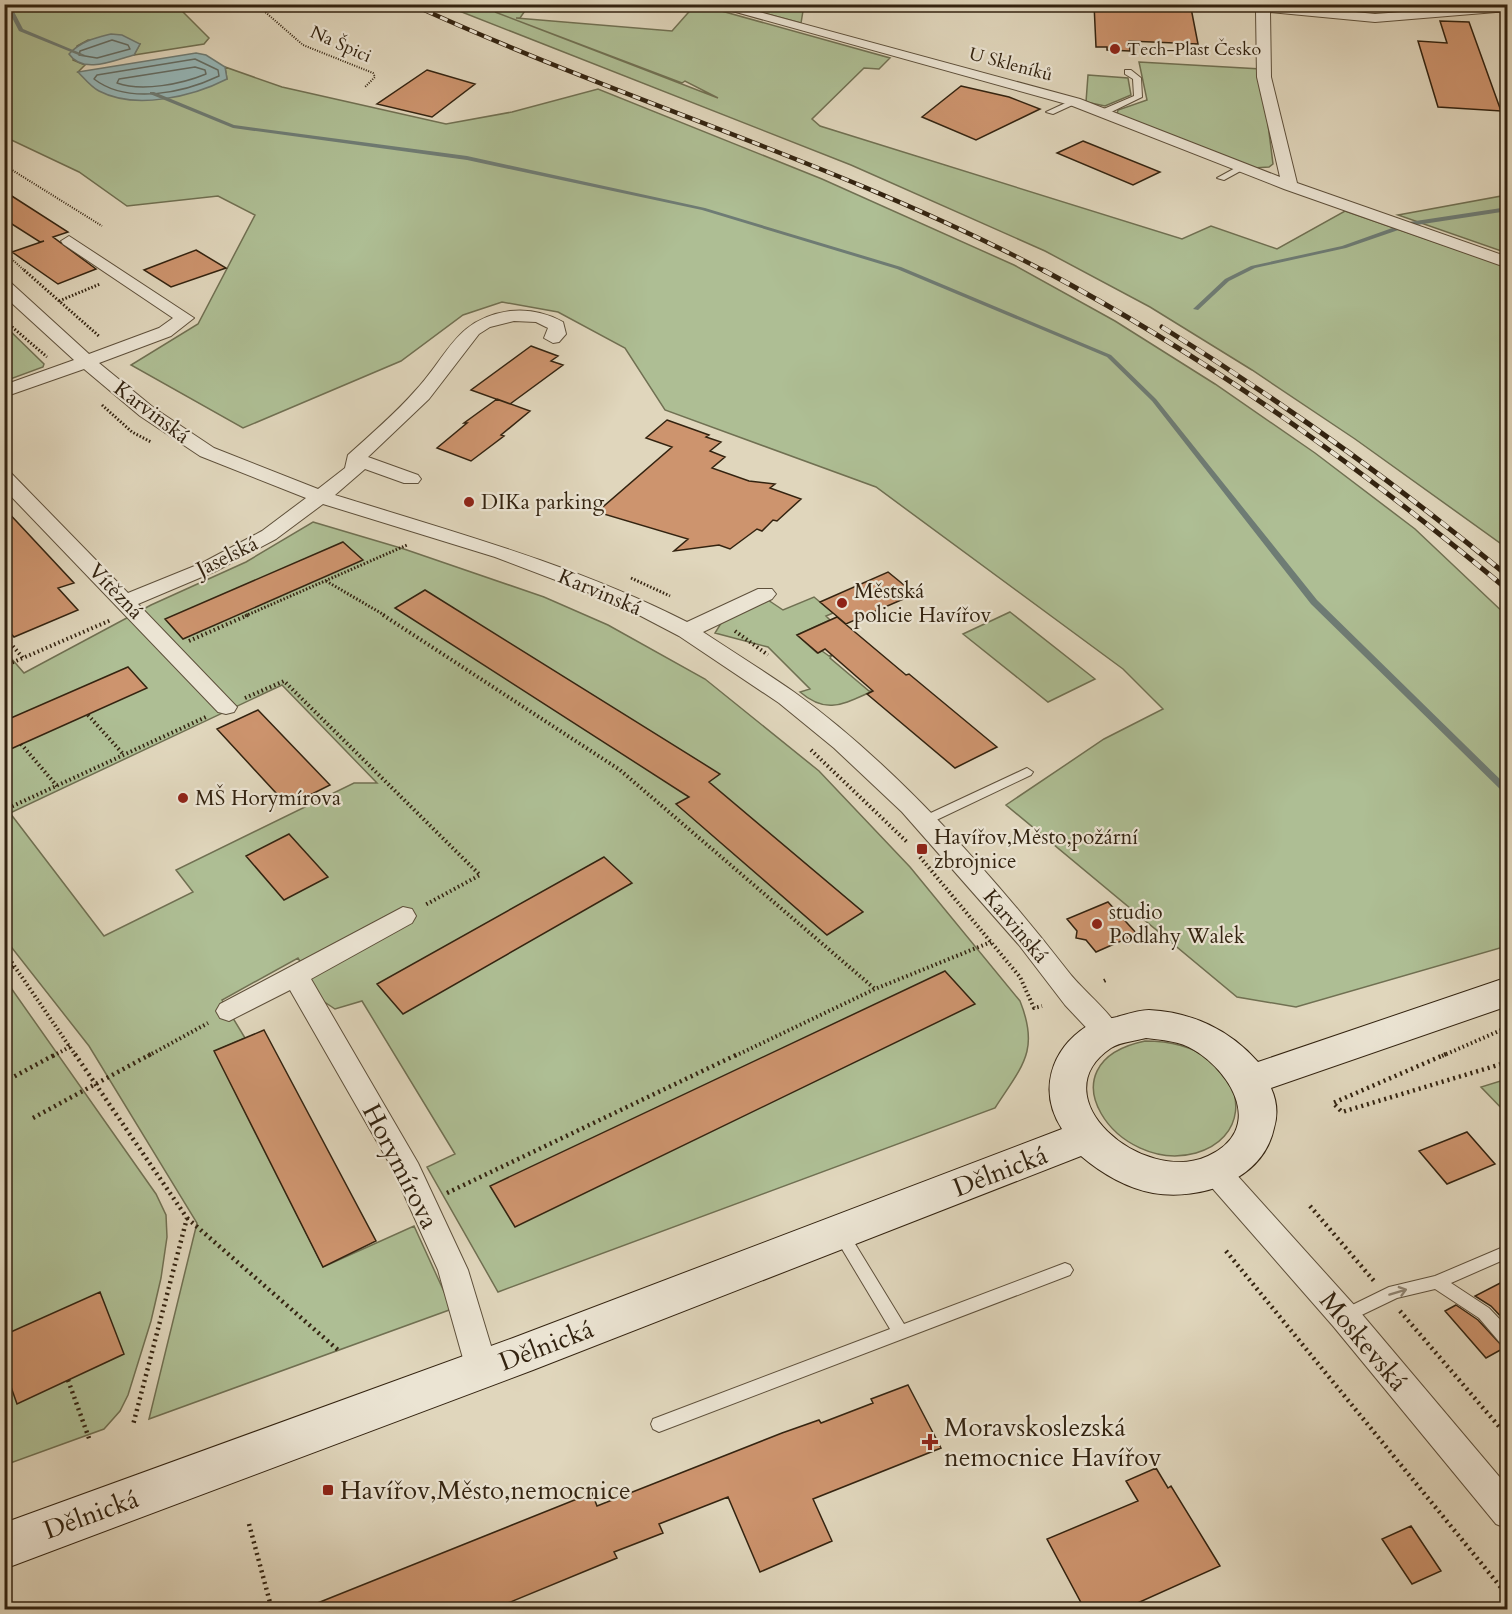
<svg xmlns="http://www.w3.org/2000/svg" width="1512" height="1614" viewBox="0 0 1512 1614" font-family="Cardo,serif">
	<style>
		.green { fill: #aebe94; stroke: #707052; stroke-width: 1.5; fill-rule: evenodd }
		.water { fill: #96b7b8; stroke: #6e7c75; stroke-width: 1.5 }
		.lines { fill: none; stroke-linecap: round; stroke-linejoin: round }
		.shore { stroke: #646d64; stroke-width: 1.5 }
		.stream { fill: #6e7c75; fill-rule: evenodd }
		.building { fill: #cd946e; stroke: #332310; stroke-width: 1.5 }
		.lane-casing { stroke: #5e503b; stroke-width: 2 }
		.street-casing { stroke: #5e503b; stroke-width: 2 }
		.secondary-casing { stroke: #332310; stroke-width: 2 }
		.path-far3 { stroke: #332310; stroke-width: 2; stroke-dasharray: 1 1.5; stroke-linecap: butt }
		.path-far2 { stroke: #332310; stroke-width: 3; stroke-dasharray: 1.5 2; stroke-linecap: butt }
		.path-far1 { stroke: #332310; stroke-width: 4; stroke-dasharray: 1.5 3; stroke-linecap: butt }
		.path { stroke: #332310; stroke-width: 4.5; stroke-dasharray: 2 4; stroke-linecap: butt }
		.lane { fill: #ebe4d3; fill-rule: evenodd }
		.street { fill: #ebe4d3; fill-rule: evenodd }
		.secondary { fill: #ebe4d3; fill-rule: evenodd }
		.rail-far1-casing { stroke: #332310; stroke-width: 4.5 }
		.rail-casing { stroke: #332310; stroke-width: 5 }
		.rail-far1 { stroke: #ebe4d3; stroke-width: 3; stroke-dasharray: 8; stroke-linecap: butt }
		.rail { stroke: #ebe4d3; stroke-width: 4; stroke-dasharray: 10; stroke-linecap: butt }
		.oneway { stroke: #8f8472 }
		.poi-dot { fill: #8f2418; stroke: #ebe4d3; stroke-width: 2 }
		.labels { text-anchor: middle; stroke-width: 4.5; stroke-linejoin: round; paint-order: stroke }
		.far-street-label { font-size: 18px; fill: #332310; stroke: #ebe4d3 }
		.far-poi-label { font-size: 18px; fill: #332310; stroke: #ebe4d3; text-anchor: start }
		.street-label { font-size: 21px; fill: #332310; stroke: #ebe4d3 }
		.poi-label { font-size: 21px; fill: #332310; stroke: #ebe4d3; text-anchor: start }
		.near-street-label { font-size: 26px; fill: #332310; stroke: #ebe4d3 }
		.near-poi-label { font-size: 26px; fill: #332310; stroke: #ebe4d3; text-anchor: start }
	</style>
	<rect width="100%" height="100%" fill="#e0d6bc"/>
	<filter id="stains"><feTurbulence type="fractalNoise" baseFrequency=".00333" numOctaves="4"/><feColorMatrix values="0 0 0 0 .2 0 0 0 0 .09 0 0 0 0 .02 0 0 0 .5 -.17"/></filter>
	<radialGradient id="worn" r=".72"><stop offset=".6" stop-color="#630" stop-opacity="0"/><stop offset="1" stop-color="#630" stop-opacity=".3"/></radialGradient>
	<path class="green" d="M4,5H176L209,38L204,44L134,55L140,44L88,40L77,46L73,60L85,65L78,72L227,79L225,67L282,87L446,124L512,112L598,89L822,179L1014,265L1115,321L1215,384L1315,453L1415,529L1507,616V946L1296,1007L1237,997L1006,805L1104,739L1163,709L1123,669L876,487L665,410L625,348L558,312L502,302L463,315L401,361L243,428L131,365L198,324L255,215L218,196L127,206L79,172L5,137Z
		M444,5H529L520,18H516L672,31L695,5H700L890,58L879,69L864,68L812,119L820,126L1182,239L1211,226L1277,249L1345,211L1507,267V548L1355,439L1252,370L1150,307L1045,251L851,165ZM495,12L682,83L685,81L718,98Z
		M734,5L804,4V5L801,23Z
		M1139,62L1261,69L1273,164L1269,167L1253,168L1117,114L1118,110L1147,100Z
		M1088,75L1128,78L1131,95L1105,106L1086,102Z
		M1507,195V253L1398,215Z
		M5,326L44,364L43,367L5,381Z
		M313,522L404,549L544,597L608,625L705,679L819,771L910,867L1020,1001C1040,1051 1022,1066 995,1108L498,1292L427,1167L455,1154L362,1001L335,1009L323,1001L298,958L222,1000L245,1038L215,1051L323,1267L414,1226L452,1309L149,1419L197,1223L89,1046L5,939L4,650L24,673L151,605L246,562ZM282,685L377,783H354L176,870L193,892L104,936L10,813Z
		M814,597L833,613L826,616L830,620L797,635L817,653L822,651L829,656L832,655L830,658L869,691H873C843,704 827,715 800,692L810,689L768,647L715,633L723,620L768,600L783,610Z
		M1010,612L1095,679L1048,702L963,634Z
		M4,978L156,1194L166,1215L167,1237L161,1278L151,1321L128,1395L120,1411L104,1429L5,1465Z
		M1145,1041C1168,1041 1190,1045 1209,1059C1248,1087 1245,1139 1196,1153C1117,1175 1039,1063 1145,1041Z
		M1507,1079H1508L1507,1114L1481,1087Z"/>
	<path class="water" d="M111,34L122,35L140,44L134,55C115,60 83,75 69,54C81,41 95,38 111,34Z
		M196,53L206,55L225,67L227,79C192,97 135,110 99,91C91,87 84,78 78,72Z"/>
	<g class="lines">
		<path class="shore" d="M112,40L128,45L130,49L97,58L79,55L80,51Z
			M195,59L218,70L219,76C183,93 128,105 94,79L97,75Z
			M195,67L205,70L206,74C182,84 142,92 117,83L119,79Z"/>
		<path class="stream" d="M5,4H10L23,29L85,55L81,56L19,31Z
			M150,92H154L234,125L467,156L705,208L901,267L1111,355L1156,399L1317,600L1508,787V795L1505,794L1311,604L1152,401L1107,357L897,269L702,210L467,160L233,128L150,94Z
			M1508,207V211L1410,226L1346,248L1255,268L1229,281L1198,310L1193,309L1225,279L1251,266L1342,246L1409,222Z"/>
	</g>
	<path class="building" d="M1094,4H1160L1191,8L1198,44L1129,41L1130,51L1107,50V47H1096Z
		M1440,21L1469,22L1501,111L1438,107L1418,41L1447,43Z
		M427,70L475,84L432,117L377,104Z
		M961,86L1009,97L1040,109L976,140L922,117Z
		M1083,141L1160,172L1133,185L1057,153Z
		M4,191L68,232L53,237L96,269L58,284L12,252L44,241L40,242L4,219Z
		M196,250L226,268L171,287L144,270Z
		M531,346L558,356L551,361L563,365L510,404L471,390Z
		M497,399L530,411L501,435L504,436L471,461L437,448L467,423H464Z
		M667,420L709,435L706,437L721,442L710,451L725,457L712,468L749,481L775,484L770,488L801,499L777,521L773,520L762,531L757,529L730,549L719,545L674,551L688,539L597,512L672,447L646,438Z
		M4,508L74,583L58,588L78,610L14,637L4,626Z
		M343,542L363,560L183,639L165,619Z
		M888,572L915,594L846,624L820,602Z
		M425,590L720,774L709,782L863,912L827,935L676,804L689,797L395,608Z
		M837,617L906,675L909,674L997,747L955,768L867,694L873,691L825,649L818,653L797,635Z
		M128,667L147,688L4,752V721Z
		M258,710L330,785L288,806L217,729Z
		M289,834L328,877L284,900L246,856Z
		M604,857L632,883L403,1014L377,984Z
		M1108,902L1137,934L1096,952L1086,940L1076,938L1077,931L1067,919Z
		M945,971L975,1004L515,1227L490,1186Z
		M264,1030L376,1241L323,1267L214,1051Z
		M1467,1132L1495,1164L1447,1184L1419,1151Z
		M1508,1279V1324L1491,1306L1475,1296Z
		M100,1292L124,1354L17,1404L4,1367V1335Z
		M1456,1305L1478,1320L1504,1348L1486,1358L1445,1311Z
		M908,1385L941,1448L813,1499L832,1541L760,1572L728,1497L659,1524L663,1533L614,1552L617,1558L491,1610H300L592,1493L597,1506L782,1433L819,1420L821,1423L873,1403L871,1399Z
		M1156,1468L1168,1488L1171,1486L1220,1566L1122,1610H1085L1047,1539L1138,1501L1126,1481Z
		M1411,1526L1441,1571L1412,1584L1382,1539Z"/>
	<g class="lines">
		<g class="lane-casing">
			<path id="lane" d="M1125,70H1131L1141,78L1142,97L1105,115H1099V111L1134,96L1133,79L1125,74Z
				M1072,100L1079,102L1053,114L1046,112Z
				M1239,166L1246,168L1224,180L1217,178Z
				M1027,768L1033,772L1031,775L928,824H920L918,821L920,818Z
				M841,1228L846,1229L904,1324L1065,1263L1070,1265L1073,1270L1070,1275L659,1432L653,1429L651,1424L653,1419L890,1329L836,1239L834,1234L836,1229Z
				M1508,1245V1258L1451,1283L1489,1308L1508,1328V1347L1502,1345L1479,1318L1435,1289L1397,1298L1345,1323L1340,1321L1337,1316L1340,1311L1389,1287L1435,1276Z"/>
		</g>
		<g class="street-casing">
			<path id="street" d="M707,4H730L1080,99L1280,177L1257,77L1256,11L1229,8L1223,4H1276L1375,14L1508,4V11L1375,22L1270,12L1271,77L1297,183L1508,257V268L1284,189L1070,105Z
				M69,236L194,318L171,336L99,363L154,408L214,448L318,489L345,468L348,455C371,434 395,414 415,391C449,355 455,319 510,311C528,309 547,313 563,322L566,334L559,342L553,343L544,338L548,328L536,322L514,321L490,327L479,334L429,399L368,457L418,475L421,479L418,483H404L365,469L335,495C454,532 575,565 687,622L758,589H772L776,594L772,599L703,632C733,652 764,671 794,692C893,763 992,874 1067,970C1083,991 1108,1009 1121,1032L1117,1039L1107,1043L1097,1039L1065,1005L1019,945L902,812L834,748L779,703L679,636L616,603L495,557L323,504L276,539L216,571L138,604L237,707L234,712L226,714L218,712L4,489V471L11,473L128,593L202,563L262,531L306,498L200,456L140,416L84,369L4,397V385L74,360L4,296V281L10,282L89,354L159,328L173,318L63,244L61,241Z
				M403,907L412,909L416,916L412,923L311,979L418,1163L468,1270L498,1369L493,1379L482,1383L471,1379L466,1369L438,1270L392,1168L290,990L229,1021L220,1018L216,1011L220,1004Z
				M1216,1160L1226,1163L1355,1306L1508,1487V1529L1496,1524L1333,1326L1206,1181L1202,1172L1206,1163Z"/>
		</g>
		<g class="secondary-casing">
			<path id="secondary" d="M1508,977V1006L1271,1088C1277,1101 1278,1115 1274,1128C1263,1180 1201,1201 1153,1193C1126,1188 1101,1173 1081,1156L533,1370L4,1569V1523L513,1338L1062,1129C1038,1092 1050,1050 1087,1026C1095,1021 1108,1019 1117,1017C1127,1014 1139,1010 1149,1010C1192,1012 1230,1030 1258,1062ZM1146,1038C1162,1040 1180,1041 1194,1050C1234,1074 1264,1130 1208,1156C1143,1186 1038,1097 1111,1048C1120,1042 1135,1041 1146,1038Z"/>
		</g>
		<path class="path-far3" d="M256,4L303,45L373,73L375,77L365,87
			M4,165L102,226
			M4,252L26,272"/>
		<path class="path-far2" d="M24,270L100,337
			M59,301L100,284
			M4,320L47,357
			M4,330L12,328
			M102,405L132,432L151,442
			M631,578L670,596
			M326,581L386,616
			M245,616L407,545"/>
		<path class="path-far1" d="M383,615L620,770L875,989
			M735,631L768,655
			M4,636L23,658L111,620
			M189,641L248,615
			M4,666L23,658
			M245,698L284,681L480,875L425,905
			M88,715L124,755
			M21,744L57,786
			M811,750L907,842
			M4,810L206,717
			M920,857L1020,977L1034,1008L1042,1006
			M4,951L76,1056
			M4,971L15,966
			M1104,981L1108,979
			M53,1056L71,1046
			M148,1056L208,1023
			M735,1056L875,989L991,942
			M1442,1056L1508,1027"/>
		<path class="path" d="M75,1054L187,1218L133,1425
			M1446,1054L1333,1103L1342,1112L1508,1062
			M4,1082L56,1054
			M4,1100L12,1107
			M33,1118L151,1054
			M447,1193L738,1054
			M1310,1206L1374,1281
			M187,1218L338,1350
			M1226,1251L1508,1596
			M1400,1311L1508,1437
			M68,1380L90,1441
			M249,1524L272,1610"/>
		<use href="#lane" class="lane"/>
		<use href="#street" class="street"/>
		<use href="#secondary" class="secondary"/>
		<g class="rail-far1-casing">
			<path id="rail-far1" d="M411,4C620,100 842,164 1046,272"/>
		</g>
		<g class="rail-casing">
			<path id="rail" d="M1043,270C1211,359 1363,469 1508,590
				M1162,327C1283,402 1398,485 1508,576"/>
		</g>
		<use href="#rail-far1" class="rail-far1"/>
		<use href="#rail" class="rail"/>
	</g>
	<defs><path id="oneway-shaft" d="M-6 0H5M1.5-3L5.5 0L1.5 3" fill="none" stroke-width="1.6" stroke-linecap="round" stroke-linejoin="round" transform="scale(1.5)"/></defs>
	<use class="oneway" href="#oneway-shaft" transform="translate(1398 1292) rotate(-17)"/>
	<g class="poi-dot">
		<circle cx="1115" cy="49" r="6"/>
		<circle cx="469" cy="502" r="6"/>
		<circle cx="842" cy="603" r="6"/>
		<circle cx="183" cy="798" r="6"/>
		<rect x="916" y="843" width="12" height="12" rx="3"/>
		<circle cx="1097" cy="924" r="6"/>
		<path d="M927 1433h6v6h6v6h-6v6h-6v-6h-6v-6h6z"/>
		<rect x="322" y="1484" width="12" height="12" rx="3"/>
	</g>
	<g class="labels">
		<g class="far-street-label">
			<text transform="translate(341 44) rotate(24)" y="6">Na Špici</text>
			<text transform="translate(1011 64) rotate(15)" y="6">U Skleníků</text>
		</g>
		<g class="far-poi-label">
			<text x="1127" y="55">Tech-Plast Česko</text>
		</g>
		<g class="street-label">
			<text transform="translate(152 412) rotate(37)" y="7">Karvinská</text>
			<text transform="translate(227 556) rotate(-26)" y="7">Jaselská</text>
			<text transform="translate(116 591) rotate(46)" y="7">Vítězná</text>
			<text transform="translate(600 592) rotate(23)" y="7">Karvinská</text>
			<text transform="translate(1016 926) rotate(50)" y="7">Karvinská</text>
		</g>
		<g class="poi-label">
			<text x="481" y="509">DIKa parking</text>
			<text x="854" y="598">Městská<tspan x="854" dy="24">policie Havířov</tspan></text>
			<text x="195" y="805">MŠ Horymírova</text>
			<text x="934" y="844">Havířov,Město,požární<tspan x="934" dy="24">zbrojnice</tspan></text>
			<text x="1109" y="919">studio<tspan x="1109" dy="24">Podlahy Walek</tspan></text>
		</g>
		<g class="near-street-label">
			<text transform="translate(401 1166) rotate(63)" y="9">Horymírova</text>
			<text transform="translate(1000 1171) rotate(-21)" y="9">Dělnická</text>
			<text transform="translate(1364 1341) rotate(50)" y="9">Moskevská</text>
			<text transform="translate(546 1345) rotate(-21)" y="9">Dělnická</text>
			<text transform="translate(91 1514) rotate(-20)" y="9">Dělnická</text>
		</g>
		<g class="near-poi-label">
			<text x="944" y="1436">Moravskoslezská<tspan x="944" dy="30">nemocnice Havířov</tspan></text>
			<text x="340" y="1499">Havířov,Město,nemocnice</text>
		</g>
	</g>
	<rect width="1512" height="1614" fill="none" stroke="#e0d6bc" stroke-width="24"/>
	<rect x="6" y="6" width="1500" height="1602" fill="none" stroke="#332310" stroke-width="3"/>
	<rect x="12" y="12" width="1488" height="1590" fill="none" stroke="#332310" stroke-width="1.5"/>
	<rect width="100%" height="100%" filter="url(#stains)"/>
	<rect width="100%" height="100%" fill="url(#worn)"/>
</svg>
